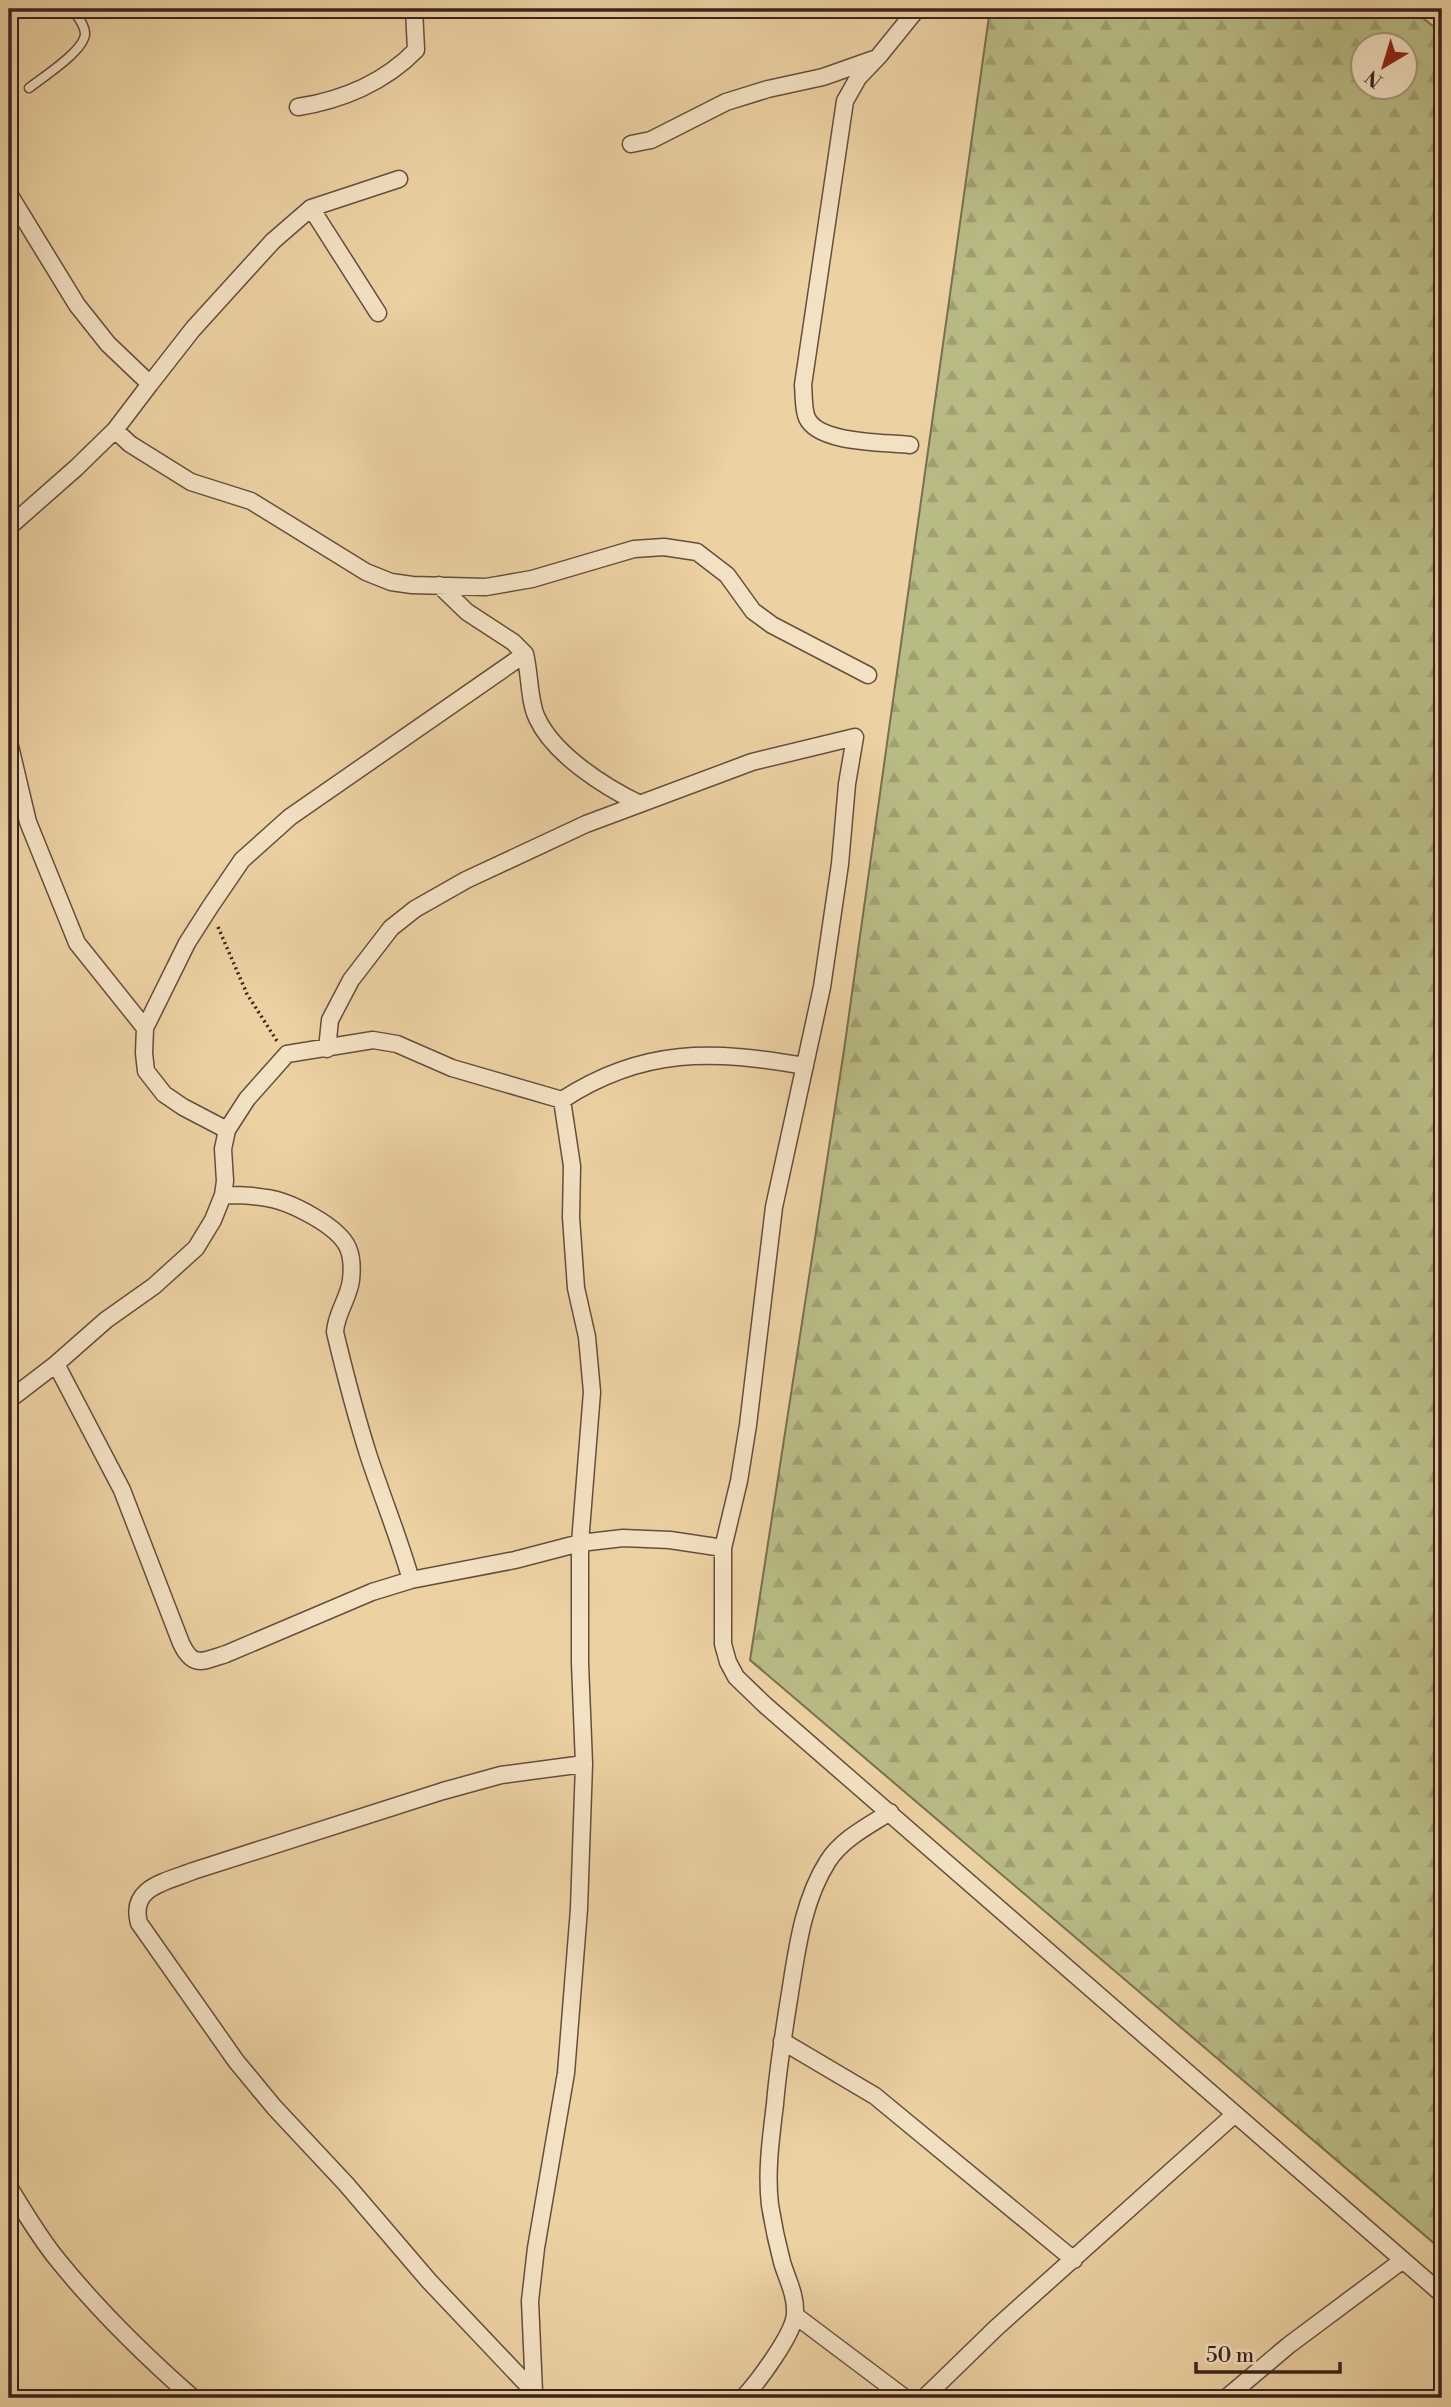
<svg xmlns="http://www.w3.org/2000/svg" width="1451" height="2407" viewBox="0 0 1451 2407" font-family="'Libre Bodoni',serif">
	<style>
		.forest { fill: url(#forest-firs); stroke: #7a6f50; stroke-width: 2; fill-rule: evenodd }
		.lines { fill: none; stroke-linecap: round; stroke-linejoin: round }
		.lane-casing { stroke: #664e3d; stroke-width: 11 }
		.street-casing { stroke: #664e3d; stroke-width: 19 }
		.path { stroke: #3a231b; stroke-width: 3.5; stroke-dasharray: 2 3.5; stroke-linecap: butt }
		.lane { stroke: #f3e1c3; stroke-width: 8 }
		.street { stroke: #f3e1c3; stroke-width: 16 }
	</style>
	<defs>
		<pattern id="forest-firs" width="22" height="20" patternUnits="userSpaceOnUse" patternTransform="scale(1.75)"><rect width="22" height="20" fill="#b9bb85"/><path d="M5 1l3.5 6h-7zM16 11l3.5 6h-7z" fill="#a0a072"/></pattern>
	</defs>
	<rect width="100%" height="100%" fill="#ecd1a3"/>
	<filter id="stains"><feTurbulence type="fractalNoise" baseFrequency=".00286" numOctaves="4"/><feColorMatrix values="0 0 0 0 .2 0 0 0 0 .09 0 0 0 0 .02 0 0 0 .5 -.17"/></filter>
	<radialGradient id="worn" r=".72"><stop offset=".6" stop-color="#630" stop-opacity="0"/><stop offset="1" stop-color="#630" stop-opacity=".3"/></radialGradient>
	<path class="forest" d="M990,9H1411L1442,33V2250L750,1660L844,1050ZM1364,46H1406V88H1364Z"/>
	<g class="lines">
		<g class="lane-casing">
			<path id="lane" d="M29,88C43,77 84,51 85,34C85,25 77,16 72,9"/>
		</g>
		<g class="street-casing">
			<path id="street" d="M298,107C342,100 385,82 416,50L414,9
				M631,144L651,140L726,102L768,89L823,77L874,59
				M9,194L77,305L108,344L150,384L115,430L130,444L191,482L251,501L366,572L391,582L412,585L486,587L532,579L634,549L664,547L697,552L727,575L753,611L772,625L868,675
				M311,208L378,313
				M150,384L193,329L273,241L311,208L399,179
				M910,445C885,442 819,444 807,418C803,409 804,394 803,385L845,101L858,78L879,56L917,9
				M9,527L76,468L115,430
				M439,585L467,612L513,642L525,654
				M9,742L28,822L77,943L145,1028
				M327,1049L330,1020L351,980L391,928L415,909L466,880L586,824L752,762L855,737L847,784L840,864L822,987L774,1207L748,1425L739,1481L723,1548V1644L728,1662L736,1677L765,1705L1442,2294
				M227,1130L183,1107L164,1094L146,1071L144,1053L145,1028L187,943L210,907L242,860L290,817L525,654C530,674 529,702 537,718C554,755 605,787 640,804
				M223,1195C237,1195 252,1195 267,1198C289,1201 339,1226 348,1248C352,1257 352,1271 351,1280C349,1298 336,1313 335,1332C345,1374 356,1416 369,1457C383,1499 399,1538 411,1580
				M56,1364L122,1490L181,1643C193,1669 203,1661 226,1654L372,1592L411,1580L515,1560L580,1543L623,1538L670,1540L723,1548
				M9,1400L56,1364L106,1320L154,1286L196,1248L213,1220L223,1195L225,1181L223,1149L227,1130L247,1099L287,1054L373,1040L397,1044L452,1068L562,1100C643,1047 713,1050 805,1066
				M782,2041L875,2096L1074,2260
				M9,2187C24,2211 39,2237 57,2259C98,2310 144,2355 193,2398
				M796,2316L905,2398
				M534,2392L530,2301L536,2248L566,2073L579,1909L584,1764L580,1663V1543L592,1392L587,1337L576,1288L571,1217L572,1166L562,1100
				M536,2394L429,2281L346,2184L274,2107L236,2061L139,1923C129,1887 166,1882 193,1871L443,1791L501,1775L584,1764
				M743,2398C757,2383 795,2333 795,2313C796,2295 787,2279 782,2262C777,2243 773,2224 770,2205C766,2172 771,2137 775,2104C778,2067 784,2030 790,1993C797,1949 803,1900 828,1861C842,1839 868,1826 890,1812
				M924,2398L996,2328L1235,2114
				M1226,2398L1289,2345L1403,2260"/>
		</g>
		<path class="path" d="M218,927L247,994L277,1041"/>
		<use href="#lane" class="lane"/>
		<use href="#street" class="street"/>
	</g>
	<rect width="1451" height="2407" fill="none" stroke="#ecd1a3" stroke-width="35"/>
	<rect x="10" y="10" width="1430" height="2386" fill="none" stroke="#3a231b" stroke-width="3.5"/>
	<rect x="18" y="18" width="1416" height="2372" fill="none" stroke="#3a231b" stroke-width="2"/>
	<g transform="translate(1384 66) rotate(218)"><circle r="33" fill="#f3e1c3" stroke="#a99580" stroke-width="2"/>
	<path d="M0-5L12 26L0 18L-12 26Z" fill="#8f2418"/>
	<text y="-10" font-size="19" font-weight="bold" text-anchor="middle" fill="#3a231b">N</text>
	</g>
	<path d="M1196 2362v10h144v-10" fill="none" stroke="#3a231b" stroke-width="3.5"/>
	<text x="1206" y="2362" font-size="21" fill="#3a231b" stroke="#f3e1c3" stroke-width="5" paint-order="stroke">50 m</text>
	<rect width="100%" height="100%" filter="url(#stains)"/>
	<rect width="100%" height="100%" fill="url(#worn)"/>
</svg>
